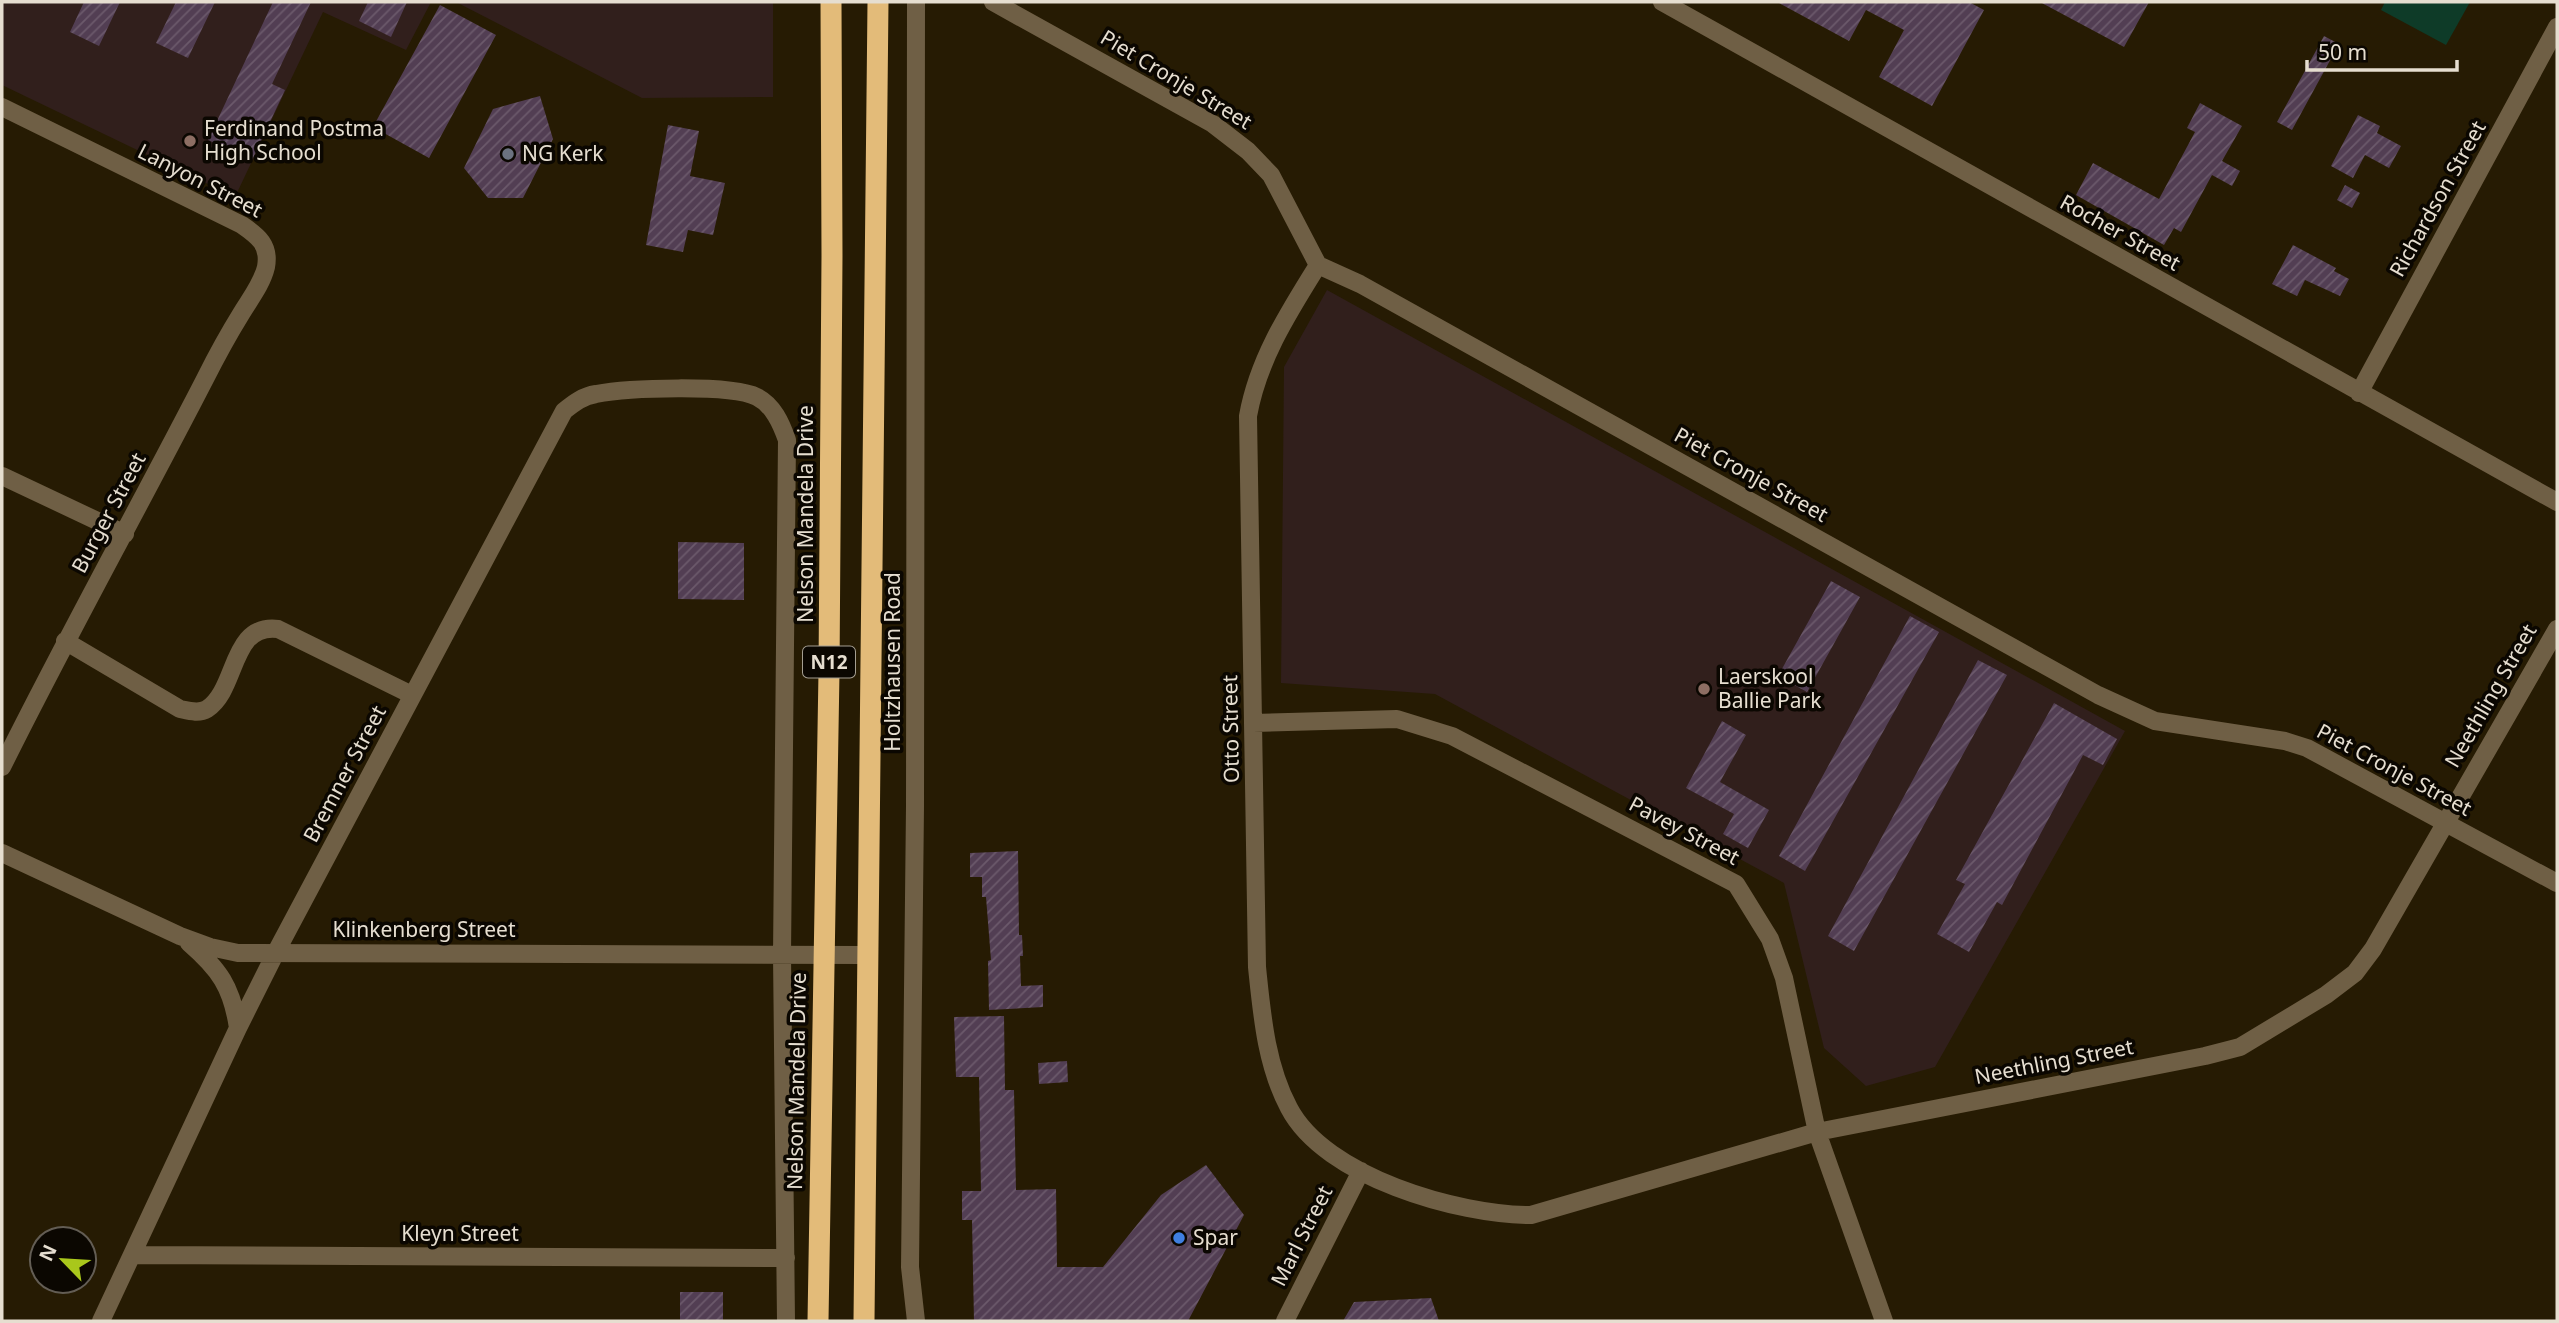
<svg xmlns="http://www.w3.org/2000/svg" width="2559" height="1323" viewBox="0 0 2559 1323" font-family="'Noto Sans',sans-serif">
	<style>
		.education { fill: #311f1c }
		.pitch { fill: #0e3b28 }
		.building { fill: url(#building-hatch) }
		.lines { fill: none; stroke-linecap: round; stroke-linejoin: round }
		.minor { stroke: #6f5f45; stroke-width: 18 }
		.highway { stroke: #e3bb79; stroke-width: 21 }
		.education-dot { fill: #8d6e63; stroke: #0b0701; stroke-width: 2.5 }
		.worship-dot { fill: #6b7280; stroke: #0b0701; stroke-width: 2.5 }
		.shop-dot { fill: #3f7fe0; stroke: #0b0701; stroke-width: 2.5 }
		.labels { text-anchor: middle; stroke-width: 7; stroke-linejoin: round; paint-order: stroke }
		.shield { fill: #0b0701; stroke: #a49e92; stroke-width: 2 }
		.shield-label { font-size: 19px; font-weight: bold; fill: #e6ded0 }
		.street-label { font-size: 21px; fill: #e6ded0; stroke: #0b0701 }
		.poi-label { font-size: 21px; fill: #e6ded0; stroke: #0b0701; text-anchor: start }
	</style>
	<defs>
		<pattern id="building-hatch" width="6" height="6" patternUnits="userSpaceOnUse" patternTransform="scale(1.75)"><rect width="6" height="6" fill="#523e53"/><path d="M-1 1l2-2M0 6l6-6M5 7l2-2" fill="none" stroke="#6b596b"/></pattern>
	</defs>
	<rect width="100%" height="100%" fill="#261b03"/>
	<path class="education" d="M2,2H431L406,50L323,12L235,197L2,85Z
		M456,2H773V97L642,98Z
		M1327,290L2125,731L1935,1067L1866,1086L1824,1048L1784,883L1435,694L1281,683L1284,367Z"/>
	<path class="pitch" d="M2385,2H2470L2446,45L2381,10Z"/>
	<path class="building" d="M84,2H120L99,46L70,32Z
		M176,2H215L188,58L156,43Z
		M273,2H311L272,84L285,90L252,160L208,140Z
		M368,2H407L391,37L359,21Z
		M1777,2H1969L1984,10L1932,106L1879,77L1904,30L1866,10L1849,41Z
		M2040,2H2149L2124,47Z
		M440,5L496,35L429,158L373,127Z
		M2324,36L2339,44L2292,130L2277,122Z
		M540,96L553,139L523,198H488L464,168L493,109Z
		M2200,103L2242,126L2222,161L2240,171L2232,186L2212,175L2181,232L2174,228L2164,245L2076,195L2093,163L2159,199L2195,132L2187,128Z
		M2358,115L2380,126L2377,133L2401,146L2389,168L2365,155L2353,178L2331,166Z
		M668,125L699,131L690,176L725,183L713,235L688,230L683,252L646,245Z
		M2345,185L2360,193L2352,208L2337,200Z
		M2293,245L2336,268L2334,271L2349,279L2340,296L2305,280L2297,296L2272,284Z
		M678,542L744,543V600L678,599Z
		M1831,581L1860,597L1807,692L1778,676Z
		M1910,616L1939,632L1805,871L1779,856Z
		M1978,660L2007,675L1854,951L1828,936Z
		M2054,703L2117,739L2103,765L2083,755L2002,905L1997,902L1969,952L1937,934L1965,884L1956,880Z
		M1722,721L1746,735L1720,782L1769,810L1748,848L1723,834L1734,814L1686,788Z
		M1018,851L1019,935H1022L1023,956H1020L1021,986L1043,985V1007L989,1010L988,961L991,960L986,897H982V877H970V853Z
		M1004,1016L1005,1090H1014L1016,1190L1056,1189L1057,1267H1103L1161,1195L1206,1165L1244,1215L1188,1321H974L972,1220H962V1191H981L979,1077H956L954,1017Z
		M1067,1061L1068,1082L1039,1084L1038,1063Z
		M680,1292H723V1321H680Z
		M1431,1298L1439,1321H1343L1354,1302Z"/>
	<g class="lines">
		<path class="minor" d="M993,2L1213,124L1248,151L1271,175L1318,265L1360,284L2098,695L2155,721L2285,741L2307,748L2557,883
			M1662,2L2557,502
			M2,107L242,225C258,236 270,245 266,267C262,284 250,299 241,314C228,335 216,357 205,379C138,509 67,636 2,767
			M1318,265C1288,313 1258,360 1248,416L1257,967C1262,1015 1266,1065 1289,1108C1325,1177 1458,1215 1531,1215L1817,1132L2205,1056L2240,1047L2326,995L2355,973L2373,949L2557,629
			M2359,393L2557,27
			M2,476L125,534
			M65,641L180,709C189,711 199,714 207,709C238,689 230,623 278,629L412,695
			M1253,723L1397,719L1452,736L1736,884L1770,939L1784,978L1817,1132L1884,1321
			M2,853L180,936L210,947L238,953L868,955
			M189,943C219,969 232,987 238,1028
			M134,1255L786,1258
			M101,1321L238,1028L275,954L564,411C574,403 583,396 596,394C627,388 731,384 757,397C773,405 781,423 787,440L782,955L786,1321
			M916,1321L910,1267L915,806L916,2
			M1285,1321L1361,1171"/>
		<path class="highway" d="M818,1321L829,672L832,256L831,2
			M864,1321L878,2"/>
	</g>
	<g class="education-dot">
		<circle cx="190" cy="141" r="7"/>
		<circle cx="1704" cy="689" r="7"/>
	</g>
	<circle class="worship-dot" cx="508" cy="154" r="7"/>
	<circle class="shop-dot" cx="1179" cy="1238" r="7"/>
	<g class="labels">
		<rect class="shield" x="803" y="646.5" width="52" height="31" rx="5"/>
		<g class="shield-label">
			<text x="829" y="669">N12</text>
		</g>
		<g class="street-label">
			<text transform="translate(1176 80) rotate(31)" y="7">Piet Cronje Street</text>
			<text transform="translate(200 181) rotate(27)" y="7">Lanyon Street</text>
			<text transform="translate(2438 199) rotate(-61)" y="7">Richardson Street</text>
			<text transform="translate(2120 233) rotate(29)" y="7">Rocher Street</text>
			<text transform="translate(1751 475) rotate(29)" y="7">Piet Cronje Street</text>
			<text transform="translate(109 513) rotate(-62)" y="7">Burger Street</text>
			<text transform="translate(806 514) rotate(-90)" y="7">Nelson Mandela Drive</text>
			<text transform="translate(893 662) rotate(-90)" y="7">Holtzhausen Road</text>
			<text transform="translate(2491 696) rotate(-60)" y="7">Neethling Street</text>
			<text transform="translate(1231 729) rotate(-91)" y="7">Otto Street</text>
			<text transform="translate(2394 770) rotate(28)" y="7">Piet Cronje Street</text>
			<text transform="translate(345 774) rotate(-62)" y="7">Bremner Street</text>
			<text transform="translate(1684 831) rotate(28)" y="7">Pavey Street</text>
			<text x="424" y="937">Klinkenberg Street</text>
			<text transform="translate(2054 1062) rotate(-11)" y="7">Neethling Street</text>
			<text transform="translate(797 1081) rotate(-89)" y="7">Nelson Mandela Drive</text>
			<text x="460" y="1241">Kleyn Street</text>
			<text transform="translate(1302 1236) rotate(-63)" y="7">Marl Street</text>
		</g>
		<g class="poi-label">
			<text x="204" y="136">Ferdinand Postma<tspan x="204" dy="24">High School</tspan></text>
			<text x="522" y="161">NG Kerk</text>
			<text x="1718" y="684">Laerskool<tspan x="1718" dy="24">Ballie Park</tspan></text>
			<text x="1193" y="1245">Spar</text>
		</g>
	</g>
	<rect width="2559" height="1323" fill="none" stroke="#e6ded0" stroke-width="7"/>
	<g transform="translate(63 1260) rotate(295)"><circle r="33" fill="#0b0701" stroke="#635d54" stroke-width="2"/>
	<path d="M0-5L12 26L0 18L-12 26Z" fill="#a9c71b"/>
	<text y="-10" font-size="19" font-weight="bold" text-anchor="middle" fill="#e6ded0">N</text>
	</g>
	<path d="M2307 60v10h150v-10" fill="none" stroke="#e6ded0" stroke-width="3.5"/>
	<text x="2318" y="60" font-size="21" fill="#e6ded0" stroke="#0b0701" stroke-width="5" paint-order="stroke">50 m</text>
</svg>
